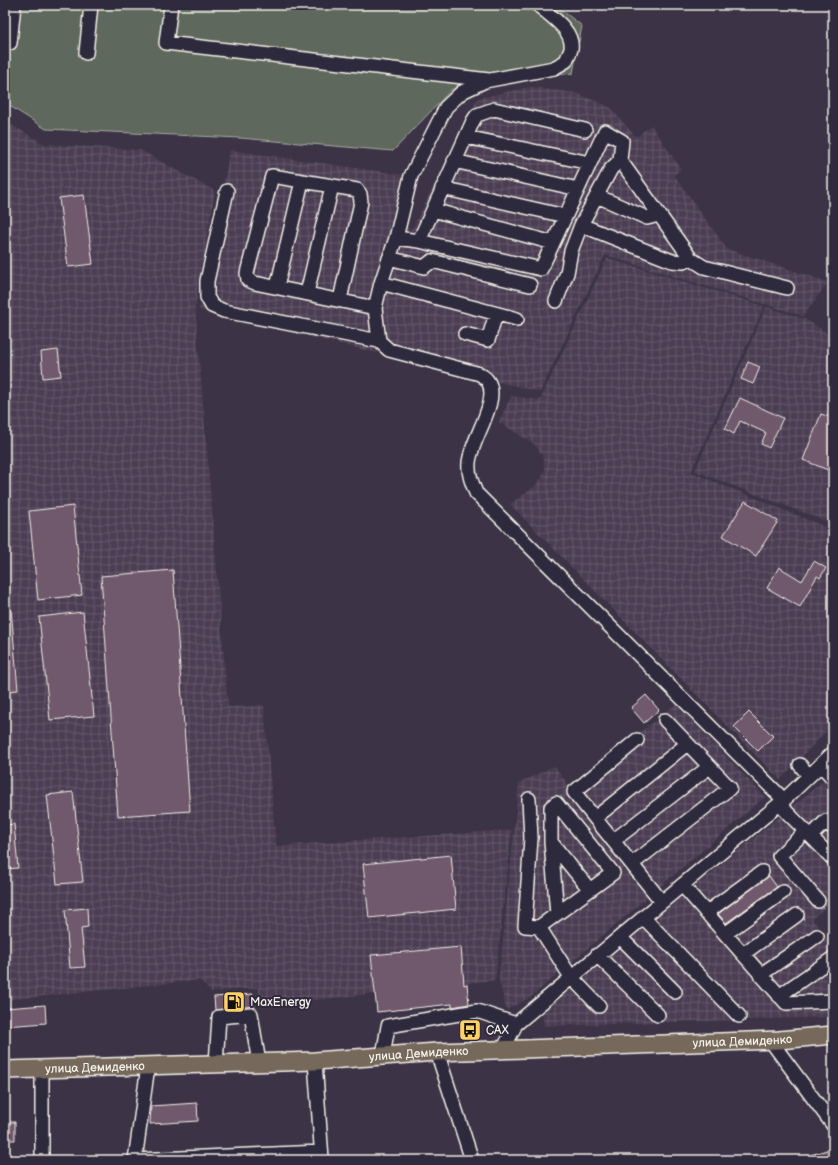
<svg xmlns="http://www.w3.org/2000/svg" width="838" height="1165" viewBox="0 0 838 1165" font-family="'Balsamiq Sans',sans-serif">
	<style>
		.industrial { fill: url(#industrial-grid) }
		.garden { fill: #5e675b; stroke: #a9aca2 }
		.building { fill: #6f596d; stroke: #f4f1e8 }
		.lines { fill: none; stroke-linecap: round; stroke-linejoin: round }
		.minor-casing { stroke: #f4f1e8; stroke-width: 16 }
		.major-casing { stroke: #f4f1e8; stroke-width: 20 }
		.minor { stroke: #2f2a3d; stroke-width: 13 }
		.major { stroke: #76695c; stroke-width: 17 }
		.labels { text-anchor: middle; stroke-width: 4; stroke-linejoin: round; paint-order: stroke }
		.poi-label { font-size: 12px; fill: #f4f1e8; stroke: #2f2a3d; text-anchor: start }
		.street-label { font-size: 12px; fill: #f4f1e8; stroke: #2f2a3d }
	</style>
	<defs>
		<pattern id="industrial-grid" width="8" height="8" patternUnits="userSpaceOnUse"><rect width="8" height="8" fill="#4b3e52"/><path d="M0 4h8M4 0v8" fill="none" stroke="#665a6b"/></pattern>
	</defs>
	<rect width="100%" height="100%" fill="#3c3347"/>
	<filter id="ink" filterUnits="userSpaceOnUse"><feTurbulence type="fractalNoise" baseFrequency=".025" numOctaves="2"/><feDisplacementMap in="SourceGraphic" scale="8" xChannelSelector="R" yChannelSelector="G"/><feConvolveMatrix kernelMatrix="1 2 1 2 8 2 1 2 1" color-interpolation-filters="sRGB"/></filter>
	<g filter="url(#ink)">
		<path class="industrial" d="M530,87L576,93L610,107L636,137L651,125L681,169L674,175L727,249L828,282L803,316L605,255L540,392L199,310L230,150L405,175L394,226L412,229L478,98Z
			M5,121L44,144L140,150L215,191L195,307L228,707L264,705L276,846L512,830L495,980L261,1006L258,988L211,992L200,980L5,1000Z
			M607,258L764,306L691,472L833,530V724L780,780L510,504L533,488L541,479L545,470L543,456L534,444L499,422L511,396L540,400Z
			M766,307L805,319L833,337V524L695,471Z
			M676,704L765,797L531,997L506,1010L499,978L519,783L554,766L570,787Z
			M827,778L833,784V901L812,919L833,943V1017L544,1026L542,1011Z"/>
		<path class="garden" d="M5,5H555L582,26L573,73L452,89L393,151L240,138L46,129L5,103Z"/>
		<path class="building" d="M84,195L93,264L68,267L59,198Z
			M58,350L61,376L43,378L41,352Z
			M748,362L760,367L753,384L741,379Z
			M740,398L783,418L769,448L761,444L766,433L740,421L734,434L725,429Z
			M821,414L833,418V472L803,460Z
			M745,501L778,521L756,556L723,536Z
			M73,506L82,595L38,600L29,511Z
			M814,561L826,568L820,578L817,576L800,607L767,588L779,567L802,581Z
			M173,570L190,811L118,816L101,576Z
			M11,609L18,690L5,691V610Z
			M83,612L94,716L50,720L39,617Z
			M646,695L659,710L644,723L631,708Z
			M749,712L773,736L758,751L734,727Z
			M73,792L83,882L57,884L47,795Z
			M14,824L18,868L5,869V825Z
			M451,855L456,909L369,918L363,864Z
			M769,876L777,887L726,923L718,914Z
			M87,908L88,927L81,928L85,967L70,968L65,910Z
			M461,947L464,985L467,984L469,1004L452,1007V1004L377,1012L371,955Z
			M253,994L254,1007L215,1010L214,997Z
			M45,1005L46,1023L5,1026V1008Z
			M197,1103L198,1121L150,1124L151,1106Z
			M5,1122H15V1140H5Z
			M833,1148V1160H801V1158Z"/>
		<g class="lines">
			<g class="minor-casing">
				<path id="minor" d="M171,5L166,43L489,80
					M10,43L14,5
					M86,53L91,5
					M466,137L590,163
					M454,161L578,189
					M442,188L565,216
					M227,191L207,281V297L212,306L224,311L379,341
					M597,196L647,218L659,215
					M433,210L553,243
					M581,225L672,261L683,262L691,259
					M396,238L411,176L446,107L462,92L485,81L554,68L566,61C567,58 570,53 571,49C574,30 550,16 538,5
					M419,241L473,121L477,115L494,109L585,130
					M389,258L424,267L432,261L530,285
					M381,283L517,319
					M277,287L302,181
					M307,293L332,186
					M340,300L361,202L360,194L357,190L272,176L247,273L248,280L255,283L375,308
					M556,301L567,273L571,251L581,225L611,169L620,160
					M465,334L488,340L496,314
					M637,740L574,792L662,902
					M800,765L809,776
					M821,765L833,778
					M529,799L531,838L525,926L539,927
					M784,800L833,753
					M779,804L833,859
					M595,818L687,744
					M806,831L779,856L818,901
					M811,836L826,821L833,828
					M613,841L709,767
					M551,842L590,890
					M632,864L730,788L665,720
					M682,885L786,1003L833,1001
					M706,913L762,872
					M557,914L551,842V807L556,803L613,873L539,927L571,977L599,1006
					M643,917L739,1016
					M725,934L783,892
					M620,937L675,992
					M743,954L797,915
					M597,955L658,1015
					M760,975L817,936
					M779,996L833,958
					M770,1040L833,1125
					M503,1050L516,1024L784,800L476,493C472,483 468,474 469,463C470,441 502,399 487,380C486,378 482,376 480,374L389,350L379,341L375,308L381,283L396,238L419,241L541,269L605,131L622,141L620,160L691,259L704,267L787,288
					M437,1052L472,1160
					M383,1056L388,1026L477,1011L516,1024
					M315,1061L322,1159
					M216,1064L219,1017L251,1014L259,1063
					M42,1069V1160
					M135,1160L321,1152
					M135,1160L148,1066"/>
			</g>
			<g class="major-casing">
				<g id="major">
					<path id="s1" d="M5,1070L315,1061L437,1052L779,1040L833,1035"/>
				</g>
			</g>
			<use href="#minor" class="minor"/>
			<use href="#major" class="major"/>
		</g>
	</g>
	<defs>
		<g id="fuel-square" transform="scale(1.15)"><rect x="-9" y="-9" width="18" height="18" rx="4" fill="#ffd166" stroke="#2f2a3d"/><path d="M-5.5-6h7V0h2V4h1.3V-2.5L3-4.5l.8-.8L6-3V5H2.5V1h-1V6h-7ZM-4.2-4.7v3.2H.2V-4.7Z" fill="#111"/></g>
		<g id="bus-square" transform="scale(1.15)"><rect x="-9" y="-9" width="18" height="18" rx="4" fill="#ffd166" stroke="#2f2a3d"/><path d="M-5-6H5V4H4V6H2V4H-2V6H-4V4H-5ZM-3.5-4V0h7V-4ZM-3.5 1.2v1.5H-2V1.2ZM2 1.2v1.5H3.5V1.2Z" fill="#111"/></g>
	</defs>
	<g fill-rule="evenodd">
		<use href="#fuel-square" x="234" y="1002"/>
		<use href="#bus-square" x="470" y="1030"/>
	</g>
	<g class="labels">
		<g class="poi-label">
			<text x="250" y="1006">MaxEnergy</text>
			<text x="486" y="1034">САХ</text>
		</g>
		<g class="street-label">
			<text dy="4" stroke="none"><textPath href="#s1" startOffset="738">улица Демиденко</textPath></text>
			<text dy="4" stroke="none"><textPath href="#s1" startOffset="414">улица Демиденко</textPath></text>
			<text dy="4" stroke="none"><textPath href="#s1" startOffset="90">улица Демиденко</textPath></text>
		</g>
	</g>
	<rect width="838" height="1165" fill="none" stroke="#2f2a3d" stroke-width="20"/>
	<rect x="10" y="10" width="818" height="1145" fill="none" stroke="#f4f1e8" stroke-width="1.5" filter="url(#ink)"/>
</svg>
